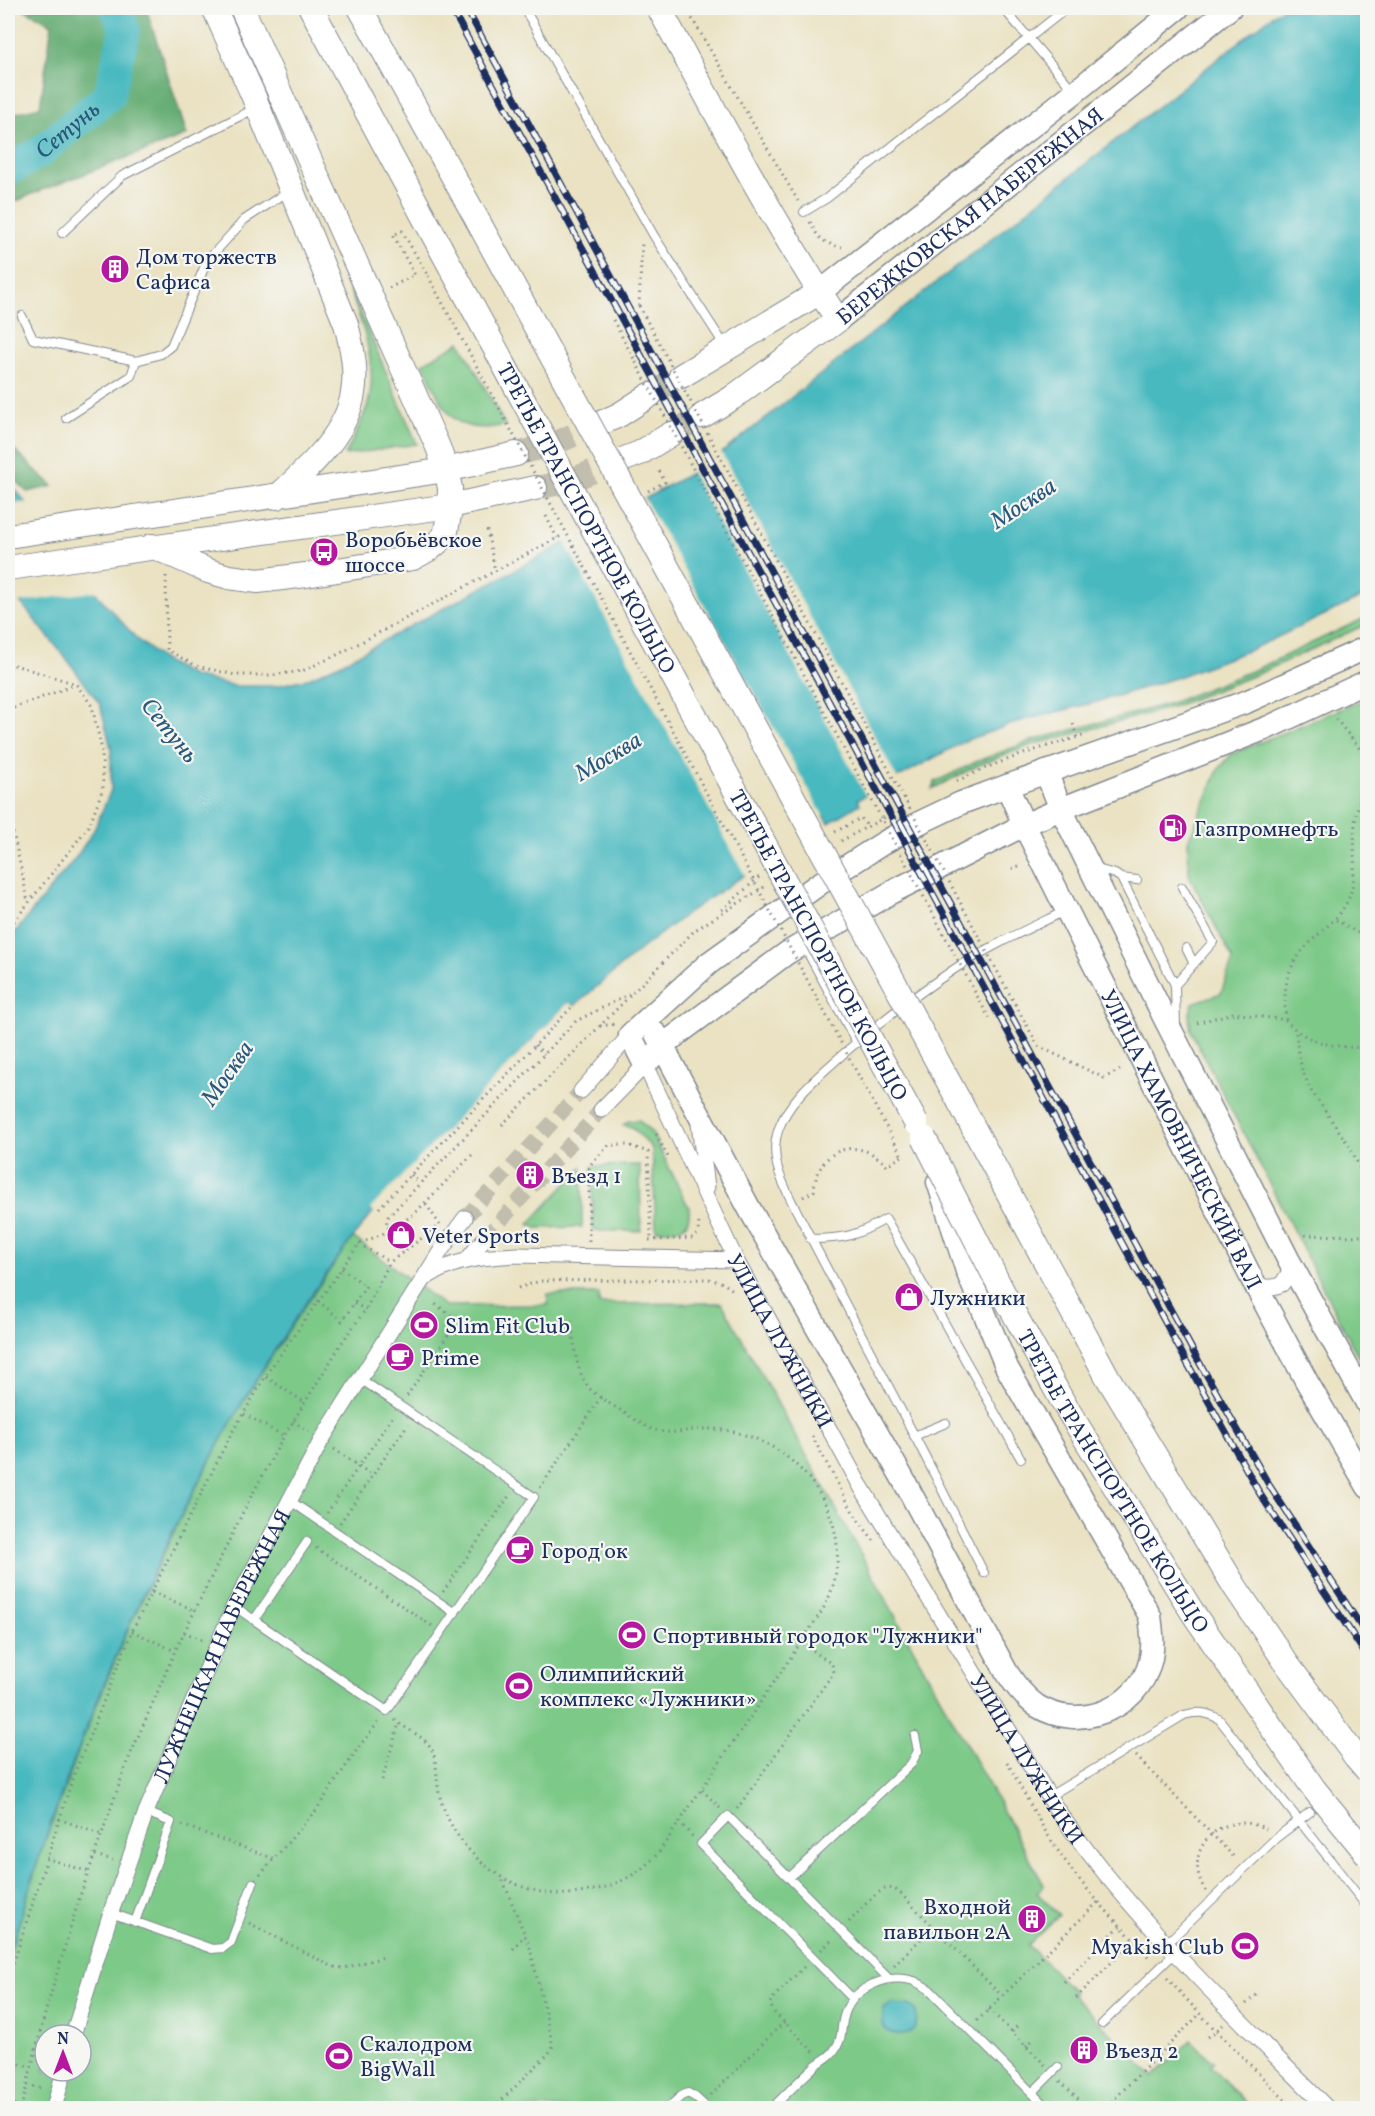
<svg xmlns="http://www.w3.org/2000/svg" width="1375" height="2116" viewBox="0 0 1375 2116" font-family="Vollkorn,serif">
	<style>
		.green { fill: #7dc988; stroke: #4c7c73; stroke-width: 1.5; fill-rule: evenodd }
		.forest { fill: #66ad74; stroke: #406e69; stroke-width: 1.5 }
		.water { fill: #49b9c0; stroke: #32748f; stroke-width: 1.5 }
		.pier { fill: #eae2c2 }
		.lines { fill: none; stroke-linecap: round; stroke-linejoin: round }
		.river { stroke: #49b9c0; stroke-width: 32 }
		.street-tunnel { stroke: #c1beae; stroke-width: 15; stroke-dasharray: 15 8; stroke-linecap: butt }
		.primary-tunnel { stroke: #c1beae; stroke-width: 24; stroke-dasharray: 24 12; stroke-linecap: butt }
		.lane-casing { stroke: #828890; stroke-width: 10 }
		.street-casing { stroke: #828890; stroke-width: 17 }
		.secondary-casing { stroke: #828890; stroke-width: 25 }
		.primary-casing { stroke: #828890; stroke-width: 26 }
		.path { stroke: #828890; stroke-width: 3; stroke-dasharray: 1.5 4.5; stroke-linecap: butt }
		.lane { stroke: #fff; stroke-width: 8 }
		.street { stroke: #fff; stroke-width: 15 }
		.secondary { stroke: #fff; stroke-width: 22 }
		.primary { stroke: #fff; stroke-width: 24 }
		.rail-casing { stroke: #1b2f5e; stroke-width: 7 }
		.rail { stroke: #f6f6f2; stroke-width: 4.5; stroke-dasharray: 14; stroke-linecap: butt }
		.primary-bridge-casing { stroke: #828890; stroke-width: 26; stroke-linecap: butt }
		.path-bridge { stroke: #828890; stroke-width: 3; stroke-dasharray: 1.5 4.5; stroke-linecap: butt }
		.primary-bridge { stroke: #fff; stroke-width: 24 }
		.labels { text-anchor: middle; stroke-width: 4.5; stroke-linejoin: round; paint-order: stroke }
		.street-label { font-size: 22px; fill: #1b2f5e; stroke: #f6f6f2 }
		.poi-label { font-size: 22px; fill: #1b2f5e; stroke: #f6f6f2; text-anchor: start }
		.water-label { font-size: 24px; font-style: italic; fill: #29587b; stroke: #f6f6f2 }
	</style>
	<rect width="100%" height="100%" fill="#f6f6f2"/>
	<filter id="ink" filterUnits="userSpaceOnUse"><feTurbulence type="fractalNoise" baseFrequency=".0167" numOctaves="2"/><feDisplacementMap in="SourceGraphic" scale="12" xChannelSelector="R" yChannelSelector="G"/><feConvolveMatrix kernelMatrix="1 2 1 2 8 2 1 2 1" color-interpolation-filters="sRGB"/></filter>
	<filter id="wash" filterUnits="userSpaceOnUse"><feTurbulence type="fractalNoise" baseFrequency=".008" numOctaves="4" result="noise"/><feDisplacementMap in="SourceGraphic" scale="24" xChannelSelector="R" yChannelSelector="G"/><feGaussianBlur stdDeviation="1.35" result="paint"/><feColorMatrix in="noise" values="0 0 0 0 0 0 0 0 0 0 0 0 0 0 0 0 0 1.4 0 .05"/><feComposite in="paint" operator="in"/></filter>
	<g filter="url(#wash)">
		<rect width="100%" height="100%" fill="#eae2c2"/>
		<path class="green" d="M340,265L417,444L345,455C354,438 364,419 369,400C379,355 355,306 340,265Z
			M460,342L505,425C449,438 443,406 423,363Z
			M1367,617V624L1260,673L1172,707L1032,745L979,765L932,789L935,782L978,761L1031,741L1171,703L1259,668Z
			M1367,698V1374L1191,1031L1189,1016L1193,1003L1221,993L1233,960L1189,875L1188,841L1218,770L1232,754Z
			M639,1120L652,1133L689,1208C691,1233 674,1230 656,1230L652,1148L632,1127L623,1125L629,1121Z
			M640,1165L641,1231H593L592,1166Z
			M582,1167V1227L537,1228L529,1224Z
			M353,1237L445,1306L548,1305V1294H599V1304L722,1303L1044,1885L1037,1893L1059,1915L1028,1945L1074,1992L1072,1994L1153,2077L1191,2040L1214,2062L1210,2066L1251,2108H8V1959L41,1852L84,1736L125,1636L180,1519L233,1417L293,1323ZM45,2035H81V2071H45Z"/>
		<path class="forest" d="M22,8H146L187,135L32,194L8,205V115L40,107L52,24Z
			M8,444L53,486L27,492L8,472Z"/>
		<path class="water" d="M1282,8H1367V595L1250,650L1172,679L1097,702L1024,720L967,740L858,799L860,804L829,823L824,815L750,860L755,868L689,912L642,948L574,1006L569,1002L371,1209L373,1212C223,1399 119,1626 41,1851C29,1887 19,1923 8,1959V941L77,856L94,830L111,790V748L100,704L69,662L8,587V480L95,592L138,640L163,660L192,676L235,686H275L306,679L340,664L565,543L709,463Z
			M891,2004L909,2005L916,2011C918,2023 916,2034 901,2034C884,2034 880,2027 884,2009Z"/>
		<path class="pier" d="M720,450L898,780L867,798L690,470Z
			M643,496L829,826L823,819L754,861L757,870L746,877L564,541Z
			M29,502L98,591L16,603L8,592V505Z
			M569,1002L576,1008L573,1009L569,1006L374,1209L376,1213L373,1212L370,1209Z"/>
		<g class="lines">
			<path class="river" id="s1" d="M8,170L39,153L109,95L125,30L116,8"/>
		</g>
	</g>
	<g filter="url(#ink)">
		<g class="lines">
			<path class="street-tunnel" d="M465,1218L581,1091
				M485,1238L601,1110"/>
			<path class="primary-tunnel" d="M650,395L681,376
				M671,434L702,416
				M516,454L551,445L601,423
				M535,488L566,482L622,460"/>
			<g class="lane-casing">
				<path id="lane" d="M524,8L654,236L725,346
					M1003,8L1074,91
					M804,212L827,198L1067,8
					M62,233L122,176L256,108
					M22,316L33,339L136,361L161,354L171,346L207,261L244,220L289,191
					M66,418L131,376L136,361
					M1097,869L1115,874L1121,878L1175,985L1176,1028
					M1121,878L1137,880
					M803,944L857,1043
					M1186,948L1194,964
					M1175,985L1213,942L1182,887
					M810,1239C844,1239 856,1236 886,1219L1021,1459
					M914,1436L946,1423
					M289,1500L455,1613
					M984,1573L925,1456L792,1202C780,1178 769,1155 779,1128C789,1101 813,1081 834,1062C872,1028 914,996 956,968C990,946 1028,929 1065,911
					M234,1606L254,1620L307,1542
					M254,1620L387,1711L534,1497L359,1378
					M1048,1797L1184,1715C1197,1711 1207,1712 1219,1719L1368,1908
					M789,1878L911,1764L918,1751L915,1736
					M111,1913L212,1949L223,1948L231,1942L253,1883
					M135,1922L171,1822L146,1812
					M1167,1943L1276,1838L1310,1812
					M853,1999L701,1844L728,1816L889,1979
					M1102,2024L1175,1953
					M1032,2093L1058,2067
					M668,2108L681,2096L688,2093L695,2097L707,2108
					M772,2108C786,2094 800,2080 815,2066C821,2061 828,2058 833,2052C845,2037 839,2030 845,2013C854,1987 888,1973 914,1981C919,1983 925,1987 930,1990L1047,2108"/>
			</g>
			<g class="street-casing">
				<g id="street">
					<path d="M581,1091L630,1035"/>
					<path id="s2" d="M601,1110L645,1065L736,1260L860,1485L1056,1808C1132,1919 1234,2013 1327,2108"/>
					<path d="M699,1124L707,1187"/>
					<path d="M467,1260L485,1238"/>
					<path d="M425,1278C455,1259 483,1257 517,1255L736,1260"/>
					<path d="M1253,1279C1261,1289 1271,1289 1282,1284L1289,1273V1262"/>
					<path id="s3" d="M73,2035L112,1909L146,1812L234,1606L321,1441L442,1249L465,1218"/>
					<path d="M54,2108L64,2071"/>
				</g>
			</g>
			<g class="secondary-casing">
				<g id="secondary">
					<path d="M820,292L1075,92L1178,8"/>
					<path id="s4" d="M838,320L1230,8"/>
					<path d="M1368,647L1246,702L1007,786L961,803L921,822L885,842L819,884L709,963L630,1035L645,1065L663,1045L787,953L892,892L1024,825L1061,809L1269,727L1368,681"/>
					<path d="M1046,772L1061,809L1164,1017L1288,1259L1368,1405"/>
					<path id="s5" d="M1007,786L1024,825L1251,1277L1307,1382L1368,1487"/>
					<path d="M656,1034L749,1208L903,1479L1006,1671C1014,1684 1024,1697 1037,1706C1079,1732 1138,1709 1150,1662C1154,1647 1152,1631 1150,1616L1007,1368L967,1271L938,1182"/>
				</g>
			</g>
			<g class="primary-casing">
				<path id="primary" d="M214,8L253,95L346,324C352,347 357,370 353,393C347,435 306,470 277,497
					M311,8L440,247
					M360,8L480,225
					M659,8C716,113 772,220 838,320L732,398L702,416
					M681,376L820,292
					M601,423L619,415L650,395
					M622,460L640,453L671,434
					M8,536L446,470L516,454
					M152,546L208,571L229,577L258,581L306,575L413,558L431,548L445,536L449,515L450,488L446,470L438,447L242,8
					M8,568L450,506L535,488
					M959,1101L1108,1378L1235,1587L1287,1664L1356,1757"/>
			</g>
			<path class="path" d="M686,8L798,201
				M810,222C819,240 823,243 842,247
				M389,288L415,275L393,235L402,231L428,276
				M639,306L642,242
				M648,491L665,482L659,471
				M546,516L557,538
				M487,530L495,571
				M166,576L167,650L196,666L235,675H273L302,671L335,656L561,536
				M8,663L76,684L92,706L102,750L103,788L89,826L8,929
				M8,710L75,685
				M1336,719L1368,759
				M1073,724L1077,738
				M957,781C998,761 1042,747 1086,735
				M8,809L28,901
				M835,832L861,818L867,826
				M841,841L891,814
				M1012,869L1021,865
				M722,910L759,877
				M1336,920L1368,939
				M1015,1004L1038,1046L1104,1078L1120,1070
				M1286,1020C1282,977 1289,961 1321,932C1332,922 1341,914 1348,900C1363,868 1343,816 1368,789
				M1197,1023L1233,1013L1286,1020C1307,1045 1336,1047 1368,1048
				M600,1026L616,1024
				M1296,1033L1298,1051L1302,1069L1310,1089L1350,1147L1368,1185
				M535,1045L544,1054
				M502,1125L695,930L766,886
				M656,1134L669,1159
				M472,1155L414,1214L391,1230L386,1225L388,1217L576,1021L630,994
				M411,1175L420,1183
				M803,1197L814,1191C817,1148 858,1134 887,1166L902,1156
				M426,1204L440,1225
				M379,1208L571,1008
				M1305,1235L1368,1236
				M649,1240L694,1238L698,1233L699,1222
				M589,1241V1166L609,1145H628L648,1152L651,1240
				M359,1244L390,1262
				M518,1288L540,1281L709,1279L723,1283L733,1290
				M318,1301L342,1321L366,1286L341,1268
				M354,1304L366,1309
				M266,1377L304,1402
				M407,1396L455,1325L452,1316L432,1302
				M244,1414L284,1436
				M293,1421L309,1432
				M812,1436L854,1514L874,1541
				M334,1449L372,1475
				M540,1488L601,1397
				M327,1513L393,1416
				M340,1523L408,1424
				M316,1548L432,1626
				M152,1592L194,1610
				M443,1592L511,1493
				M132,1631L175,1651
				M184,1632L202,1640
				M395,1720C406,1730 423,1735 431,1748C438,1759 436,1784 440,1797C456,1856 516,1902 579,1893C611,1888 638,1877 659,1852L822,1611C828,1600 833,1589 835,1577C849,1513 800,1448 738,1433C724,1429 708,1428 693,1430C684,1431 675,1433 666,1432C650,1431 638,1422 625,1413C614,1406 601,1399 591,1390C575,1374 574,1342 572,1321
				M1136,1756L1236,1859
				M1007,1762C1026,1796 1043,1831 1066,1862C1091,1897 1123,1927 1151,1960
				M382,1780L399,1723
				M702,1790L720,1808
				M737,1809L834,1672L832,1664L801,1642
				M59,1819L102,1835
				M679,1822L693,1837
				M182,1825L275,1859
				M95,1855L113,1860
				M46,1858L89,1872
				M260,1875L316,1810L361,1744L381,1719
				M1206,1891C1178,1849 1224,1807 1266,1829
				M849,1922C857,1914 875,1892 885,1889C890,1887 894,1889 899,1892L1002,1996
				M249,1923L333,1967L344,1968L384,1957
				M513,1949L525,1935
				M821,1950L834,1938
				M894,1965L933,1927
				M804,1967L773,1998L770,2003L773,2011L814,2052
				M1167,1978L1200,2014L1293,2108
				M8,1980L73,1777L132,1631L230,1436L270,1369L359,1244L391,1230
				M1064,1982L1120,1926
				M1076,1998L1134,1940
				M1246,2004L1257,1994
				M989,2009L1045,2065
				M977,2021L1098,1902
				M1012,2032L1017,2026
				M1208,2037L1223,2025
				M1026,2046L1032,2041
				M8,2061L32,2067
				M1060,2081L1088,2108
				M27,2085L43,2088
				M711,2095L784,2022
				M8,2103L22,2106
				M1107,2106L1200,2014
				M21,2108L45,2014L79,1899L126,1765L175,1651L247,1504L284,1436L343,1341L366,1309L390,1262L438,1226
				M494,2108L549,2053L553,2046L530,1948L502,1878"/>
			<use href="#lane" class="lane"/>
			<use href="#street" class="street"/>
			<use href="#secondary" class="secondary"/>
			<use href="#primary" class="primary"/>
			<g class="rail-casing">
				<path id="rail" d="M451,8L620,316L1185,1359L1260,1494L1368,1658
					M466,8L1194,1353L1269,1485L1368,1637"/>
			</g>
			<use href="#rail" class="rail"/>
			<g class="primary-bridge-casing">
				<g id="primary-bridge">
					<path d="M480,225L959,1101"/>
					<path id="s6" d="M440,247L916,1123"/>
					<path id="s7" d="M924,1138L1010,1306L1064,1404L1193,1613L1314,1789L1368,1855"/>
					<path d="M1356,1757L1368,1771"/>
				</g>
			</g>
			<path class="path-bridge" d="M428,276L902,1156
				M639,306L1015,1004
				M613,320L989,1018"/>
			<use href="#primary-bridge" class="primary-bridge"/>
		</g>
	</g>
	<defs>
		<g id="building-disc" transform="scale(1.5)"><circle r="9.5" fill="#b5179e" stroke="#f6f6f2"/><path d="M-4-6H4V6H1V3H-1V6H-4ZM-2.5-4.3h1.7v1.8h-1.7ZM.8-4.3h1.7v1.8H.8ZM-2.5-1h1.7V.8h-1.7ZM.8-1h1.7V.8H.8Z" fill="#fff"/></g>
		<g id="bus-disc" transform="scale(1.5)"><circle r="9.5" fill="#b5179e" stroke="#f6f6f2"/><path d="M-5-6H5V4H4V6H2V4H-2V6H-4V4H-5ZM-3.5-4V0h7V-4ZM-3.5 1.2v1.5H-2V1.2ZM2 1.2v1.5H3.5V1.2Z" fill="#fff"/></g>
		<g id="fuel-disc" transform="scale(1.5)"><circle r="9.5" fill="#b5179e" stroke="#f6f6f2"/><path d="M-5.5-6h7V0h2V4h1.3V-2.5L3-4.5l.8-.8L6-3V5H2.5V1h-1V6h-7ZM-4.2-4.7v3.2H.2V-4.7Z" fill="#fff"/></g>
		<g id="shop-disc" transform="scale(1.5)"><circle r="9.5" fill="#b5179e" stroke="#f6f6f2"/><path d="M-5-2.5h2.3a2.7 3.5 0 0 1 5.4 0H5L5.5 6h-11ZM-1.5-2.5h3a1.5 2.3 0 0 0-3 0Z" fill="#fff"/></g>
		<g id="stadium-disc" transform="scale(1.5)"><circle r="9.5" fill="#b5179e" stroke="#f6f6f2"/><path d="M0-5a6.5 5 0 1 0 0 10a6.5 5 0 1 0 0-10ZM-3.5-1.8h7v3.6h-7Z" fill="#fff"/></g>
		<g id="cafe-disc" transform="scale(1.5)"><circle r="9.5" fill="#b5179e" stroke="#f6f6f2"/><path d="M-5.5-4.5H6V0H3Q3 3.5 0 3.5H-2.5Q-5.5 3.5-5.5 0ZM3-3.2v2h1.7v-2ZM-6 4.5H4V6H-6Z" fill="#fff"/></g>
	</defs>
	<g fill-rule="evenodd">
		<use href="#building-disc" x="115" y="269"/>
		<use href="#bus-disc" x="324" y="552"/>
		<use href="#fuel-disc" x="1173" y="828"/>
		<use href="#building-disc" x="530" y="1175"/>
		<use href="#shop-disc" x="401" y="1235"/>
		<use href="#shop-disc" x="909" y="1297"/>
		<use href="#stadium-disc" x="424" y="1325"/>
		<use href="#cafe-disc" x="400" y="1357"/>
		<use href="#cafe-disc" x="520" y="1550"/>
		<use href="#stadium-disc" x="632" y="1635"/>
		<use href="#stadium-disc" x="519" y="1686"/>
		<use href="#building-disc" x="1032" y="1919"/>
		<use href="#stadium-disc" x="1245" y="1946"/>
		<use href="#building-disc" x="1084" y="2050"/>
		<use href="#stadium-disc" x="339" y="2056"/>
	</g>
	<g class="labels">
		<g class="street-label">
			<text dy="8" stroke="none"><textPath href="#s4" startOffset="168">БЕРЕЖКОВСКАЯ НАБЕРЕЖНАЯ</textPath></text>
			<text dy="8" stroke="none"><textPath href="#s6" startOffset="308">ТРЕТЬЕ ТРАНСПОРТНОЕ КОЛЬЦО</textPath></text>
			<text dy="8" stroke="none"><textPath href="#s6" startOffset="794">ТРЕТЬЕ ТРАНСПОРТНОЕ КОЛЬЦО</textPath></text>
			<text dy="8" stroke="none"><textPath href="#s5" startOffset="394">УЛИЦА ХАМОВНИЧЕСКИЙ ВАЛ</textPath></text>
			<text dy="8" stroke="none"><textPath href="#s2" startOffset="370">УЛИЦА ЛУЖНИКИ</textPath></text>
			<text dy="8" stroke="none"><textPath href="#s7" startOffset="392">ТРЕТЬЕ ТРАНСПОРТНОЕ КОЛЬЦО</textPath></text>
			<text dy="8" stroke="none"><textPath href="#s3" startOffset="417">ЛУЖНЕЦКАЯ НАБЕРЕЖНАЯ</textPath></text>
			<text dy="8" stroke="none"><textPath href="#s2" startOffset="856">УЛИЦА ЛУЖНИКИ</textPath></text>
		</g>
		<g class="poi-label">
			<text x="136" y="264">Дом торжеств<tspan x="136" dy="25">Сафиса</tspan></text>
			<text x="345" y="547">Воробьёвское<tspan x="345" dy="25">шоссе</tspan></text>
			<text x="1194" y="836">Газпромнефть</text>
			<text x="551" y="1183">Въезд 1</text>
			<text x="422" y="1243">Veter Sports</text>
			<text x="930" y="1305">Лужники</text>
			<text x="445" y="1333">Slim Fit Club</text>
			<text x="421" y="1365">Prime</text>
			<text x="541" y="1558">Город'ок</text>
			<text x="653" y="1643">Спортивный городок "Лужники"</text>
			<text x="540" y="1681">Олимпийский<tspan x="540" dy="25">комплекс «Лужники»</tspan></text>
			<text x="1011" y="1914" text-anchor="end">Входной<tspan x="1011" dy="25">павильон 2A</tspan></text>
			<text x="1224" y="1954" text-anchor="end">Myakish Club</text>
			<text x="360" y="2051">Скалодром<tspan x="360" dy="25">BigWall</tspan></text>
			<text x="1105" y="2058">Въезд 2</text>
		</g>
		<g class="water-label">
			<text dy="8" stroke="none"><textPath href="#s1" startOffset="72">Сетунь</textPath></text>
			<text transform="translate(1023 503) rotate(-33)" y="8">Москва</text>
			<text transform="translate(170 730) rotate(51)" y="8">Сетунь</text>
			<text transform="translate(608 756) rotate(-31)" y="8">Москва</text>
			<text transform="translate(227 1073) rotate(-55)" y="8">Москва</text>
		</g>
	</g>
	<rect width="1375" height="2116" fill="none" stroke="#f6f6f2" stroke-width="30"/>
	<g transform="translate(63 2053)"><circle r="28" fill="#f6f6f2" stroke="#9ea6b7" stroke-width="1.5"/>
	<path d="M0-4.5L10 22L0 15L-10 22Z" fill="#b5179e"/>
	<text y="-9" font-size="16" font-weight="bold" text-anchor="middle" fill="#1b2f5e">N</text>
	</g>
</svg>
